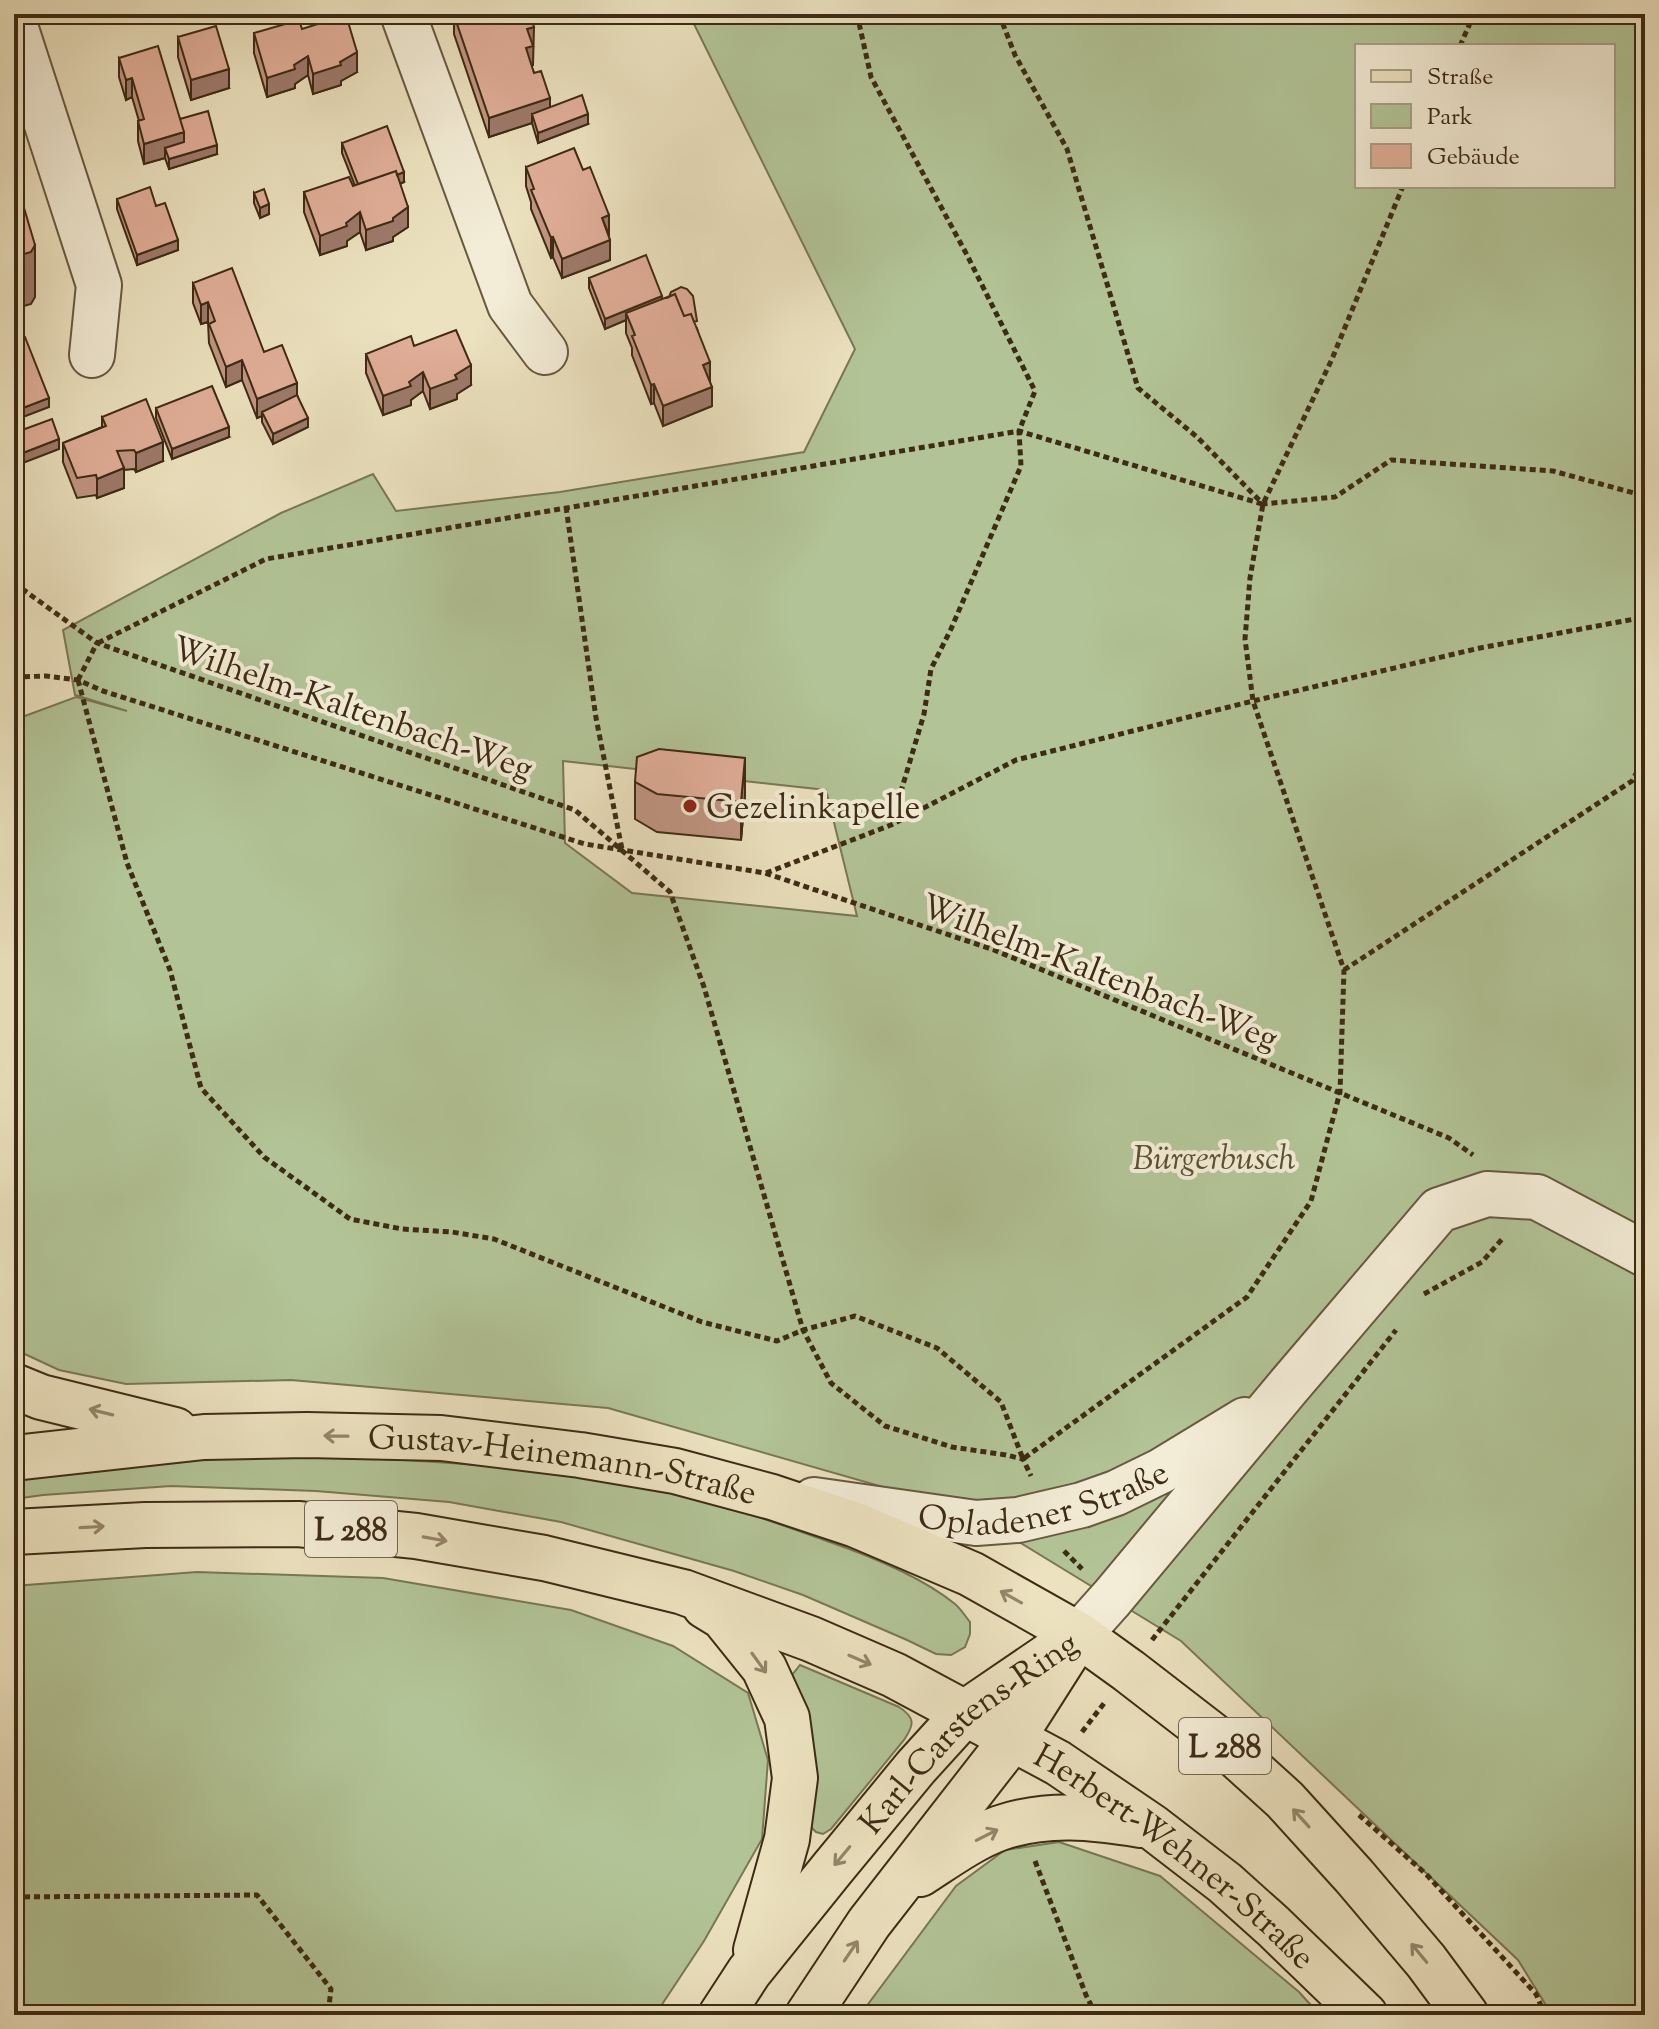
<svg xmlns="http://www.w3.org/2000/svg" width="1659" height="2029" viewBox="0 0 1659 2029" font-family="'Sorts Mill Goudy',serif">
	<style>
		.green { fill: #b2c497; stroke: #787856; stroke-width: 2; fill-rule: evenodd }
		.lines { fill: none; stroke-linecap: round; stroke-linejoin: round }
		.minor-casing { stroke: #69593f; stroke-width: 48 }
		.major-casing { stroke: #3d2b14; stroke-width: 48 }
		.path { stroke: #3d2b14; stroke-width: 5; stroke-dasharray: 6 4; stroke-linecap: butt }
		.minor { stroke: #f3ecd6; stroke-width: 44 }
		.major { stroke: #ece2c0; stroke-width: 44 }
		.wall { fill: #c29684; stroke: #3d2b14; stroke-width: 2 }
		.shaded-wall { fill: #9e7a6b; stroke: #3d2b14; stroke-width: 2 }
		.building { fill: #e1ae99; stroke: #3d2b14; stroke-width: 2 }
		.oneway { stroke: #94866a }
		.poi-dot { fill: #8f2418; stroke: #f3ecd6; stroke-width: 3 }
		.labels { text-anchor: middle; stroke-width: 8; stroke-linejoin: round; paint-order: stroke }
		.shield { fill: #f3ecd6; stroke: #74654e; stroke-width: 2 }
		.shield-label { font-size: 32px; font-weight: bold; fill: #3d2b14 }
		.street-label { font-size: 34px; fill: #3d2b14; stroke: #f3ecd6 }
		.poi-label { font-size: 34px; fill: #3d2b14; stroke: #f3ecd6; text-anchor: start }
		.park-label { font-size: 34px; font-style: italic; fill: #5a5135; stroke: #f3ecd6 }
	</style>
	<rect width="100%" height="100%" fill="#ece2c0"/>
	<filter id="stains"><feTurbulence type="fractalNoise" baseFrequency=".0025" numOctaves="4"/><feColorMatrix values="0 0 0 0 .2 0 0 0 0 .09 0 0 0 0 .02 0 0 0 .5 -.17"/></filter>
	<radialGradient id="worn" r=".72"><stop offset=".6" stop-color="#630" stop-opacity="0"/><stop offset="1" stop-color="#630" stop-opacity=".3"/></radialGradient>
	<path class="green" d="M689,14H1645V2015H1552L1518,1960L1181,1641L970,1512L608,1408L291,1380L126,1384L59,1370L14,1349V720L76,697L127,711L75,695L63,630L281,513L373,474L396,511L560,492L804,452L855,349ZM1357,46H1613V186H1357ZM563,761L826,790L857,916L632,893L565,843Z
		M324,1456C446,1461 567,1469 686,1496C733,1507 779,1524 824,1540C865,1554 922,1577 955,1604C961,1609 965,1616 970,1622V1634L965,1647L951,1655L936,1654L907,1640L803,1595L734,1571L561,1522L449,1502L316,1491L171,1486L43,1495L14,1499V1478L152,1461Z
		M197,1572L383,1578L571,1610L673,1646L748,1693L768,1760L762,1839L704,1941L655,2015H14V1586Z
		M800,1665L899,1707C916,1718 914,1725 904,1740L831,1829L823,1834L816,1832L809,1825L792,1675Z
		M1059,1842L1160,1876L1299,1992L1320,2015H860L956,1886L1005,1850Z"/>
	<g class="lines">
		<g class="minor-casing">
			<g id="minor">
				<path d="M403,14L510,305L545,352"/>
				<path d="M14,23L99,285L92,355"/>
				<path id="s1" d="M814,1500L976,1523L1018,1520L1082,1505L1116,1493L1161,1471L1245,1420"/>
				<path d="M1079,1635L1112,1598L1288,1387L1439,1210L1487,1194L1537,1197L1645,1254"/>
			</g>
		</g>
		<g class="major-casing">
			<g id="major">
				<path d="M14,1386L41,1397L175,1430"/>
				<path id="s2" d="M14,1458L204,1437L307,1435L441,1438L580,1455L675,1471L772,1497L856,1525L971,1574L1079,1635L1129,1671L1221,1742L1285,1800L1354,1876L1426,1961L1466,2015"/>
				<path id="s3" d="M14,1532L145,1525L298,1524L416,1536L544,1558L683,1592L811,1639L894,1675L1058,1763L1151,1826L1225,1883L1273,1926L1365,2015"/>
				<path d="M705,1606L723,1617L764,1668L787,1718L795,1778L787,1839L756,1950"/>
				<path d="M920,1874C945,1858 972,1838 1000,1828C1047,1812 1093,1817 1141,1825"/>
				<path id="s4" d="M721,2015L749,1972L832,1869L916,1767L966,1712L1079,1635"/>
				<path d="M808,2015L869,1923L1013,1738L1069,1650"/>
			</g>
		</g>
		<path class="path" d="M857,14L871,77L967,255L1035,391L1019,431L1262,504
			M999,14L1015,55L1067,149L1138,388L1197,437L1263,504L1335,497L1391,460L1553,471L1645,496
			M1460,46L1474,14
			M566,507L596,718L622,849
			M14,583L97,643L575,810L670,892L704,987L803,1330L831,1383L885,1426L952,1447L1006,1455L1023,1459L1031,1476
			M98,643L266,559L1019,431L1021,466L951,629L931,669L924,714L891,825
			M14,677L46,676L78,680L103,691L585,844L765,873L994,950L1449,1138L1473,1155
			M78,680L127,863L170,970L201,1088L264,1157L350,1219L402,1229L452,1232L494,1239L702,1322L777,1341L803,1330L855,1316L937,1348L1001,1402L1023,1459L1247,1297L1311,1201L1340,1092L1344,970L1253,701L1245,639L1250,578L1263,504L1332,359L1403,186
			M78,680L97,643
			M766,873L891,825L1016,760L1253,701L1480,648L1645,617
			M1344,970L1632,781L1645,757
			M1424,1294L1482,1262L1503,1238
			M1064,1551L1082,1569
			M1152,1640L1396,1330
			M1082,1732L1105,1702
			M1359,1815L1426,1874L1536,1994L1545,2015
			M1035,1861L1086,1995L1096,2015
			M14,1897L257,1895L331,1989L328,2015"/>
		<use href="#minor" class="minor"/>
		<use href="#major" class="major"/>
	</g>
	<path class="wall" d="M454,15L534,47H533V65L531,66L550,107L588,124L538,143L532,123L489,137L454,34Z
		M302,29L357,72L341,81V85L313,94L308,75L295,84V88L267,97L254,53V33Z
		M178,37L229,88L191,100L178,57Z
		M119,58L180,119L217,154L169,169L165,158L144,164L138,141V121H139L132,97L126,100L119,77Z
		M342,143L404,182L400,184L408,227L393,237V241L366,250L360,232L347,241V246L320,255L304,212V192L355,186L342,153Z
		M526,167L609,235L610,260L562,278L553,257L551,258L531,209V202L526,186Z
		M254,193L269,214L260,218L254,203Z
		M117,199L156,206L178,250L137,265L117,209Z
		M589,278L662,299L697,328L710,381L712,406L663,426L654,403L651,404L632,355V348L626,333V320L605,329L589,288Z
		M193,283L264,352L297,395L308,427L273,444L262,422V416L257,418L242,380L226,387L209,343L208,322L201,324L193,303Z
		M414,346L471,385L457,394V399L430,409L423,391L411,400V405L383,415L366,373V354Z
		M156,408L229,437L172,459L156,418Z
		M102,417L163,461L136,472L134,469L124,470V488L97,498L96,495L77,498L63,462V443L102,427Z
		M635,782L745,795L741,840L657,832L635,819Z"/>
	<path class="shaded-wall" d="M534,27L533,65L526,68L527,29Z
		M357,52V72L341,81V85L313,94V74L340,62Z
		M308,56V75L295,84V88L267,97V78L294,65Z
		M229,69V88L191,100V80Z
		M132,78V97L126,100V80Z
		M550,98V117L532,114V123L489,137V118Z
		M588,114V124L538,143V133Z
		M24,128V180L20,187L14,189V137Z
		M184,132V152L165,148V158L144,164V144Z
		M217,145V154L169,169V159Z
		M404,172V182L359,199V189Z
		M269,204V214L260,218V208Z
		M408,207V227L393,237V241L366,250V230L393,218Z
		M360,212V232L347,241V246L320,255V236L346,223Z
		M609,215V235L602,218Z
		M553,237V257L551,258V238Z
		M178,240V250L137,265V255Z
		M610,240V260L562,278V259Z
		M35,245V297L31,304L14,309V257Z
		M662,296V306L626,313V320L605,329V319Z
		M208,302V322L201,324V305Z
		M242,360V380L226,387V367Z
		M710,362V381L703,384V365Z
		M471,365V385L457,394V399L430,409V389L455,375Z
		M423,372V391L411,400V405L383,415V396L409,382Z
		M297,383V403L262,412V416L257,418V399Z
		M654,384V403L651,404V385Z
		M712,387V406L663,426V406Z
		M49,398V407L15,420V411Z
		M308,418V427L273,444V434Z
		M229,427V437L172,459V449Z
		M59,439V449L15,466V456Z
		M163,442V461L136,472V453Z
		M124,468V488L97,498V479Z
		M745,758V795L741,840V802Z"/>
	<path class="building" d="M456,14H530L534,27L527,29L533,46L526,48L534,73L541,71L550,98L489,118L454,15Z
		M346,15L357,52L340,62L341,65L313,74L308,56L294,65L295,69L267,78L254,33L299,20L302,29Z
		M216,26L229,69L191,80L178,37Z
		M158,46L184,132L144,144L138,121L144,119L132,78L126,80L119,58Z
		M582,95L588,114L538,133L532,114Z
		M208,111L217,145L169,159L165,148L184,142V132L180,119Z
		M14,117L22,121L24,128L20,135L14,137Z
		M387,126L404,172L397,175L396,171L358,184L342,143Z
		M574,148L583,170L590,167L609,215L602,218L610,240L562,259L553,237L551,238L531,190L534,189L526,167Z
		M396,171L408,207L393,218V221L366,230L360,212L346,223L347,226L320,236L304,192L349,177L353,186Z
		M14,174L35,245L31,252L14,257Z
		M150,187L156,206L165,203L178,240L137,255L117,199Z
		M264,189L269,204L260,208L254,193Z
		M646,255L662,296L605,319L589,278Z
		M232,268L264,352L282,345L297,383L257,399L242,360L226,367L209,324L215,321L208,302L201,305L193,283Z
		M681,287L687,289L693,296L697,321L694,322L691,314L684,316L675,294L669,297L671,292Z
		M675,294L684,316L691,314L710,362L703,365L712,387L663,406L654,384L651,385L642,361L632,336L635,335L626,313Z
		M456,330L471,365L455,375L457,379L430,389L423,372L409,382L411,386L383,396L366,354L411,336L414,346Z
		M25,337L49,398L15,411L14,408V341Z
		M212,386L229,427L172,449L156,408Z
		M297,395L308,418L273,434L262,412Z
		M146,399L163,442L136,453L134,450L117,451L124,468L97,479L96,475L77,478L63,443L106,426L102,417Z
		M52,419L59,439L15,456L14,433Z
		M659,749L745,758L741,802L657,794L635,782L637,757Z"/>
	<defs><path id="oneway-shaft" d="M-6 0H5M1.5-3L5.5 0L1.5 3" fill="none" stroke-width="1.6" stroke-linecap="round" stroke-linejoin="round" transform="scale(2)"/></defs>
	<g class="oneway">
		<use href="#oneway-shaft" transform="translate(101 1412) rotate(-166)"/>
		<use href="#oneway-shaft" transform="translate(336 1436) rotate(-179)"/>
		<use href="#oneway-shaft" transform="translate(92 1527) rotate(-3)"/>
		<use href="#oneway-shaft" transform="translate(435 1539) rotate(10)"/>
		<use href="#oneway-shaft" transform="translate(1011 1597) rotate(-151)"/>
		<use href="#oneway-shaft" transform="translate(860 1660) rotate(23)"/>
		<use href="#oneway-shaft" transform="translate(759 1663) rotate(54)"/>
		<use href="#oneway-shaft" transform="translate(1301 1818) rotate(-132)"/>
		<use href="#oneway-shaft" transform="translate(987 1835) rotate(-27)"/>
		<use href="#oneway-shaft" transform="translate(842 1856) rotate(130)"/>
		<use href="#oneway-shaft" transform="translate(851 1951) rotate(-56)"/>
		<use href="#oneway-shaft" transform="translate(1419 1953) rotate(-130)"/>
	</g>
	<circle class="poi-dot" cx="690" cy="806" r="8"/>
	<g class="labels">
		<g class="shield">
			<rect x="305" y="1501" width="92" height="56" rx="6"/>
			<rect x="1179" y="1718" width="92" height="56" rx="6"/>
		</g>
		<g class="shield-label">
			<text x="351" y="1540">L 288</text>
			<text x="1225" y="1757">L 288</text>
		</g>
		<g class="street-label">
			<text transform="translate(353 707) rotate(19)" y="12">Wilhelm-Kaltenbach-Weg</text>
			<text transform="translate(1100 971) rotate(21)" y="12">Wilhelm-Kaltenbach-Weg</text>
			<text dy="12" stroke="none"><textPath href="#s2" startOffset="552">Gustav-Heinemann-Straße</textPath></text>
			<text dy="12" stroke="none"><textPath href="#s1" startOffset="234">Opladener Straße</textPath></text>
			<text dy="12" stroke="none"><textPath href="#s4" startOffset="378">Karl-Carstens-Ring</textPath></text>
			<text dy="12" stroke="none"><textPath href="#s3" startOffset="1238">Herbert-Wehner-Straße</textPath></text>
		</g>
		<g class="poi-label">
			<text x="706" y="818">Gezelinkapelle</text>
		</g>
		<g class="park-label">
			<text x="1214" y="1169">Bürgerbusch</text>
		</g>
	</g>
	<rect width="1659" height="2029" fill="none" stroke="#ece2c0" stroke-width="48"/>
	<rect x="16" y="16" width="1627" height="1997" fill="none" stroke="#3d2b14" stroke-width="4"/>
	<rect x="24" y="24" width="1611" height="1981" fill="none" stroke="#3d2b14" stroke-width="2"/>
	<rect x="1355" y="44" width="260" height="144" fill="#f3ecd6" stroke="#aa9f88" stroke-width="2"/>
	<rect x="1371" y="70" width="40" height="12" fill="#ece2c0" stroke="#aa9f88" stroke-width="2"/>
	<text x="1427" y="84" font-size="24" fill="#3d2b14">Straße</text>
	<rect x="1371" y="104" width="40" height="24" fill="#b2c497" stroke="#aa9f88" stroke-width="2"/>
	<text x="1427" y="124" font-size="24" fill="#3d2b14">Park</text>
	<rect x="1371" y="144" width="40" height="24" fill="#e1ae99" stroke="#aa9f88" stroke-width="2"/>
	<text x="1427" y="164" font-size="24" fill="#3d2b14">Gebäude</text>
	<rect width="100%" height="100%" filter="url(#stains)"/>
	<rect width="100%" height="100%" fill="url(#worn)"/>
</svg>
